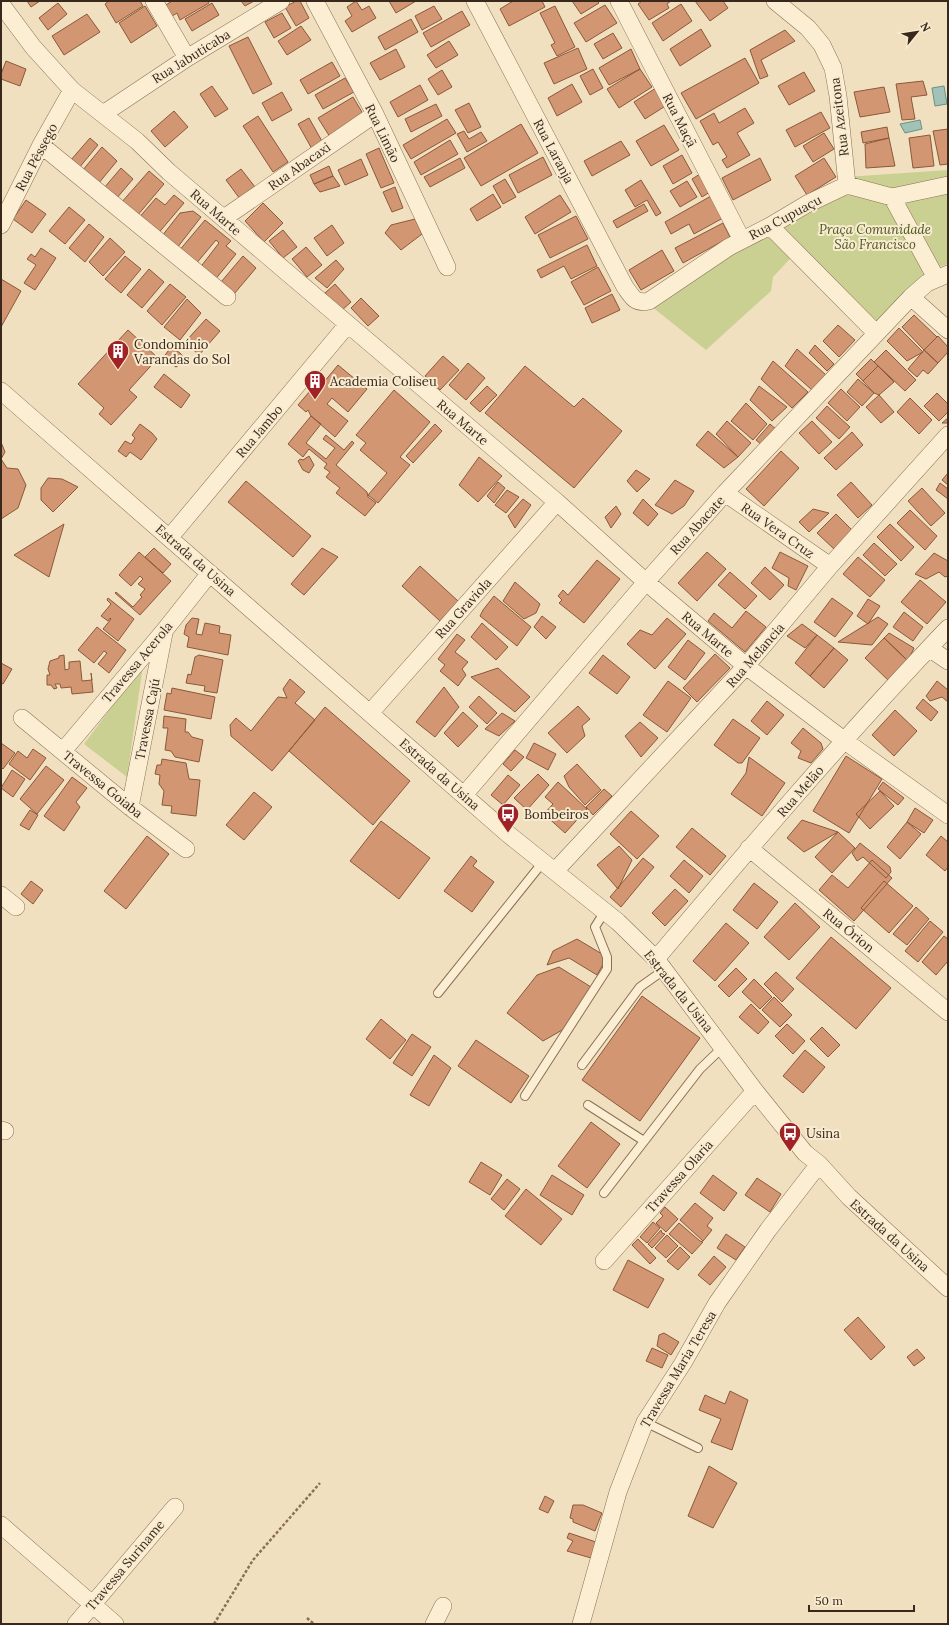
<svg xmlns="http://www.w3.org/2000/svg" width="949" height="1625" viewBox="0 0 949 1625" font-family="Lora,serif">
	<style>
		.green { fill: #cacf92 }
		.water { fill: #a2c2b8; stroke: #699186 }
		.building { fill: #d29772; stroke: #8b583a }
		.lines { fill: none; stroke-linecap: round; stroke-linejoin: round }
		.service-casing { stroke: #8b7056; stroke-width: 10 }
		.minor-casing { stroke: #8b7056; stroke-width: 18 }
		.path { stroke: #8b7056; stroke-width: 2.5; stroke-dasharray: 3 2; stroke-linecap: butt }
		.service { stroke: #fbeed3; stroke-width: 8 }
		.minor { stroke: #fbeed3; stroke-width: 17 }
		.labels { text-anchor: middle; stroke-width: 4; stroke-linejoin: round; paint-order: stroke }
		.street-label { font-size: 13px; fill: #39291c; stroke: #f8ebcf }
		.park-label { font-size: 13px; font-style: italic; fill: #4b5721; stroke: #f8ebcf }
		.poi-label { font-size: 13px; fill: #39291c; stroke: #f8ebcf; text-anchor: start }
	</style>
	<rect width="100%" height="100%" fill="#f1e0bf"/>
	<path class="green" d="M948,170V264L933,269L877,325L799,249L773,277L771,291L706,350L641,298L846,177Z
		M143,665L127,777L84,744Z"/>
	<path class="water" d="M944,86L947,104L935,106L932,88Z
		M920,120L922,129L905,133L900,124Z"/>
	<path class="building" d="M27,1H40L31,7Z
		M109,1H140L143,6L116,23L105,4Z
		M172,1H208L209,3L180,20L177,13L169,18L163,7Z
		M241,1H254L245,6Z
		M296,1H300L309,18L296,26L285,7Z
		M356,1L362,10L369,6L376,18L352,32L345,21L352,16L347,7Z
		M389,1H416L396,13Z
		M513,1H542L545,7L509,26L500,9Z
		M572,1H597L599,3L581,14Z
		M642,1H671L667,4L669,8L649,20L638,4Z
		M695,1H723L728,8L710,21Z
		M58,3L67,14L48,30L39,18Z
		M212,3L219,15L192,31L185,19Z
		M681,4L692,21L663,41L652,23Z
		M605,5L617,23L586,42L574,23Z
		M145,6L157,26L131,43L119,23Z
		M434,6L442,19L422,30L415,16Z
		M555,6L575,47L557,56L551,45L555,43L540,13Z
		M462,11L470,25L431,47L423,33Z
		M282,13L291,28L274,38L265,22Z
		M87,14L100,32L64,55L52,36Z
		M411,19L418,32L385,50L378,37Z
		M301,26L311,40L287,55L278,41Z
		M701,29L711,46L680,66L670,49Z
		M785,30L795,41L761,60L768,76L760,79L750,50Z
		M613,33L622,48L603,59L594,44Z
		M248,37L272,84L253,94L229,46Z
		M449,41L458,55L436,68L427,55Z
		M578,48L587,69L554,84L544,63Z
		M396,49L405,67L380,80L370,63Z
		M631,49L640,69L609,85L599,68Z
		M745,58L759,83L696,119L681,93Z
		M6,61L26,69L20,86L1,79V74Z
		M332,62L340,76L308,94L300,80Z
		M593,69L603,88L590,95L580,76Z
		M640,69L652,87L619,108L607,89Z
		M442,70L452,87L438,95L428,79Z
		M804,72L815,91L789,105L778,86Z
		M345,78L354,92L323,109L315,95Z
		M923,81L927,95L911,97L915,119L902,120L896,84Z
		M572,84L582,102L557,116L548,98Z
		M420,85L428,100L398,117L390,102Z
		M212,86L228,109L215,117L200,94Z
		M884,87L890,112L860,117L854,92Z
		M656,88L667,105L645,119L634,102Z
		M282,92L292,110L272,121L262,103Z
		M353,97L365,117L330,137L318,118Z
		M469,103L481,127L468,133L455,110Z
		M436,104L442,116L411,132L405,119Z
		M745,108L754,123L737,133L750,155L727,168L722,160L727,157L718,142L713,145L700,121L714,113L719,123Z
		M174,111L188,127L165,147L151,131Z
		M821,112L830,128L795,147L786,130Z
		M258,116L288,162L273,172L243,126Z
		M309,118L323,143L312,149L298,124Z
		M447,119L456,133L411,159L403,145Z
		M521,124L538,153L481,186L464,158Z
		M664,125L679,150L651,166L636,141Z
		M887,127L889,138L863,143L861,132Z
		M948,129V164L940,165L933,131Z
		M464,131L469,139L481,132L487,141L467,152L457,134Z
		M824,133L834,149L813,162L803,146Z
		M930,135L934,166L913,168L909,138Z
		M90,138L98,145L79,168L70,161Z
		M889,138L895,166L866,168L865,144Z
		M450,140L458,154L421,175L414,162Z
		M621,141L630,155L592,176L584,161Z
		M102,147L117,161L98,184L82,171Z
		M379,148L394,183L381,188L366,154Z
		M682,155L692,173L673,184L663,166Z
		M543,157L552,175L518,193L509,175Z
		M460,158L465,168L430,187L424,177Z
		M760,158L771,180L733,200L722,178Z
		M824,158L836,177L807,195L795,176Z
		M361,159L368,175L345,185L338,170Z
		M329,166L333,176L314,184L310,175Z
		M121,168L133,179L116,199L104,188Z
		M241,169L255,187L240,199L226,180Z
		M149,171L164,184L137,216L121,203Z
		M700,174L710,192L702,197L692,179Z
		M333,176L340,186L320,192L314,184Z
		M505,179L516,197L503,204L493,186Z
		M641,180L661,213L656,216L647,200L635,207L625,190Z
		M687,181L697,197L680,207L670,191Z
		M395,187L403,208L392,212L383,192Z
		M493,194L501,207L477,221L470,209Z
		M174,195L184,203L156,236L137,220L156,198L165,205Z
		M560,195L571,212L535,234L525,217Z
		M711,196L723,218L694,234L689,224L671,234L665,222Z
		M26,200L46,214L32,233L13,219Z
		M263,203L283,223L264,242L245,221Z
		M644,204L648,211L617,228L613,221Z
		M69,207L85,220L65,244L49,231Z
		M193,211L201,217L177,248L162,236L180,213Z
		M576,216L588,239L550,258L538,235Z
		M415,219L422,234L401,250L385,233L391,225Z
		M205,220L231,241L226,246L236,254L214,281L199,269L219,243L216,240L195,265L178,252Z
		M723,223L730,237L683,263L675,248Z
		M89,224L104,237L85,262L69,248Z
		M332,225L344,243L327,256L314,238Z
		M283,230L297,247L283,258L269,241Z
		M110,238L125,252L103,276L89,262Z
		M587,245L597,266L571,279L564,266L541,278L537,270Z
		M306,247L322,265L307,277L292,259Z
		M41,248L56,258L35,290L24,283L36,265L27,259L31,254L35,257Z
		M662,250L674,271L641,290L629,270Z
		M125,256L141,269L121,293L105,279Z
		M243,256L256,268L234,294L221,282Z
		M336,260L344,269L327,288L315,278Z
		M598,267L611,291L584,305L571,282Z
		M149,269L164,282L142,308L127,295Z
		M1,279L21,291L1,327Z
		M170,284L186,297L162,325L147,311Z
		M335,284L351,302L341,311L325,293Z
		M612,294L620,310L592,323L585,308Z
		M361,298L379,316L368,326L351,308Z
		M187,299L201,313L180,340L164,327Z
		M914,315L937,337L924,350L902,327Z
		M206,319L220,331L199,355L185,342Z
		M838,325L855,340L839,357L823,341Z
		M899,328L923,352L907,361L887,341Z
		M128,330L158,358L129,390L137,397L111,425L99,414L104,408L78,384Z
		M938,336L948,347V352L938,363L924,350Z
		M815,345L834,364L827,371L809,353Z
		M171,347L180,353L186,360L176,367L163,358Z
		M797,349L826,375L812,390L785,366Z
		M886,350L916,380L905,391L874,362Z
		M924,350L938,363L928,374L923,370L917,377L908,369Z
		M443,356L459,370L440,390L425,376Z
		M871,359L878,366L863,381L856,374Z
		M773,361L808,392L792,408L761,379Z
		M468,363L485,378L466,400L449,385Z
		M338,365L367,389L348,412L332,398L327,404L348,421L335,437L311,416L308,410L306,412L298,405L310,391L314,394Z
		M525,366L574,407L583,398L622,431L574,488L485,413Z
		M878,366L894,382L879,395L874,393L863,381Z
		M164,374L190,395L181,408L154,387Z
		M858,379L874,393L862,406L847,392Z
		M487,386L497,395L480,412L470,403Z
		M759,386L787,407L772,421L750,400Z
		M841,389L860,407L847,421L828,403Z
		M394,390L430,422L400,457L410,465L378,503L368,495L387,473L360,450L366,443L356,435Z
		M937,393L948,404V412L939,421L924,406Z
		M879,395L894,412L881,423L866,407Z
		M910,398L932,420L919,434L897,412Z
		M746,403L767,424L753,440L731,421Z
		M827,406L850,427L839,439L816,418Z
		M311,416L321,424L306,443L326,459L335,448L323,439L326,435L344,450L352,441L354,443L336,465L367,492L368,497L376,503L365,516L336,493L340,488L326,477L330,472L324,468L327,464L309,449L303,457L288,444Z
		M948,418V423H942Z
		M727,421L751,443L738,457L716,434Z
		M812,421L832,442L819,454L799,433Z
		M140,424L152,433L157,439L141,460L130,452L126,457L118,451L125,441L131,444L135,438L132,435Z
		M435,424L442,431L413,463L406,456Z
		M770,424L777,430L762,445L756,440Z
		M708,431L738,457L724,468L696,445Z
		M852,432L863,445L836,470L824,458Z
		M1,442L5,452L1,459Z
		M781,451L799,468L764,506L746,489Z
		M309,456L314,465L309,473L303,470L298,461L300,459L303,460Z
		M479,457L502,476L478,502L459,485Z
		M1,459L7,468L18,469L26,485L18,508L1,519Z
		M636,470L650,479L637,492L627,481Z
		M948,473V485L942,480Z
		M48,478L62,479L78,487L53,512L41,500V488Z
		M675,480L694,491L684,506L672,514L655,505Z
		M246,481L311,536L293,557L228,502Z
		M498,482L505,488L494,503L487,496Z
		M851,482L872,505L858,518L837,495Z
		M940,483L948,489V499L936,490Z
		M922,488L945,513L931,526L908,501Z
		M507,490L519,497L506,513L495,505Z
		M523,499L531,505L515,528L508,516Z
		M643,499L658,514L648,526L633,513Z
		M616,506L621,514L611,528L605,517Z
		M813,509L829,513L809,532L799,522Z
		M910,510L937,536L925,550L897,523Z
		M836,514L853,531L834,549L817,533Z
		M64,524L49,577L14,555Z
		M890,524L914,547L901,561L877,537Z
		M874,543L897,564L885,576L863,555Z
		M154,548L171,564L163,573L145,557Z
		M322,548L338,557L304,595L291,584Z
		M139,552L171,581L140,615L115,593L116,592L133,607L142,597L140,595L145,589L138,584L143,579L140,576L131,586L119,575Z
		M707,552L726,569L697,601L678,583Z
		M780,552L808,566L796,590L788,586L789,578L772,568Z
		M934,553L948,561V576L945,577L939,572L926,579L915,574Z
		M858,557L885,580L870,597L843,574Z
		M597,560L620,579L584,623L559,603L562,600L558,596L563,590L568,595Z
		M420,566L458,601L440,621L402,586Z
		M765,567L784,585L770,600L751,583Z
		M730,572L757,596L745,609L718,585Z
		M920,580L946,602L927,624L901,602Z
		M515,582L540,604L536,613L524,619L503,601Z
		M494,596L531,627L517,646L480,616L483,610Z
		M108,598L134,619L118,641L103,629L111,619L110,618L108,621L101,616L111,604L107,600Z
		M832,598L853,613L835,637L814,622Z
		M868,599L880,606L868,624L857,616Z
		M746,611L766,627L745,652L708,621L714,613L732,628Z
		M904,612L923,627L913,641L893,627Z
		M542,616L556,627L546,639L534,627Z
		M878,617L888,624L872,645L838,642Z
		M192,618L199,619L196,634L202,635L205,623L220,626L219,633L231,635L228,655L187,647L189,637L184,634L186,625Z
		M667,618L686,634L655,669L627,644L640,630L652,635Z
		M482,623L508,647L496,660L471,637Z
		M802,624L817,635L805,648L787,636Z
		M97,627L126,650L109,673L98,664L107,653L104,651L94,663L78,650Z
		M889,633L914,648L908,661L884,638Z
		M457,634L465,640L455,652L468,662L462,669L466,675L458,686L440,671L445,665L438,659Z
		M817,635L834,648L810,676L795,663Z
		M884,638L908,661L889,681L865,658Z
		M688,640L705,653L685,680L668,667Z
		M834,648L848,660L824,688L810,676Z
		M715,654L730,668L697,702L683,688Z
		M64,655L65,670L69,669V662L80,661L82,681L92,680L91,673L93,692L72,694L71,687L61,688L60,684H55L57,688L54,689L51,685H47V675H50L48,669L50,661L59,658V656Z
		M199,655L223,660L217,693L204,691L205,686L186,683L188,674L191,675L195,657Z
		M603,655L630,677L617,694L589,673Z
		M1,663L12,669L3,684L1,683Z
		M498,668L530,697L515,712L471,677Z
		M290,679L305,692L295,703L315,720L272,771L231,736L230,725L236,718L251,731L278,697L287,698L283,689Z
		M668,681L691,698L667,732L643,715Z
		M937,681L948,690V702L942,697L930,701L926,696Z
		M444,687L459,707L435,737L416,722Z
		M172,688L215,697L211,719L164,710L167,693L171,694Z
		M479,696L497,713L487,724L469,707Z
		M923,699L938,712L931,721L916,708Z
		M767,701L784,715L767,735L751,721Z
		M578,706L590,719L582,726L585,736L567,753L548,733Z
		M325,707L410,781L373,825L289,751Z
		M895,710L917,731L894,756L872,735Z
		M463,712L478,726L458,747L444,733Z
		M502,713L515,721L499,736L485,729Z
		M164,716L186,719L185,732H188L192,737L203,740L199,762L175,757L171,751L165,750L168,728H163Z
		M733,719L760,738L742,763H738L714,745Z
		M640,722L658,738L641,757L625,736Z
		M803,728L821,743L823,749L811,763L798,758L801,751L791,743Z
		M1,743L15,753L3,769L1,767Z
		M534,743L556,754L548,770L526,758Z
		M33,749L46,758L30,780L9,764L18,751L27,758Z
		M515,750L524,757L511,771L503,764Z
		M846,756L882,779L849,833L813,811Z
		M749,757L785,783L762,816L731,794L746,773Z
		M162,759L186,763L189,779L200,780L196,816L171,813L172,806L162,805L164,791L159,784L160,775L155,774L157,765H161Z
		M577,764L601,790L585,805L569,787L564,776Z
		M46,766L64,780L37,814L20,799Z
		M12,770L25,779L13,797L1,788Z
		M538,774L549,785L527,810L514,798Z
		M508,775L520,785L503,805L491,795Z
		M72,777L87,788L76,802L80,807L64,831L44,816Z
		M558,782L587,809L565,833L544,814L553,804L545,797Z
		M883,782L904,798L898,805L878,789Z
		M604,789L612,796L593,815L586,807Z
		M880,791L894,806L870,829L856,814Z
		M254,792L272,807L244,840L226,825Z
		M915,808L933,820L924,833L907,822Z
		M30,810L38,815L29,830L20,825Z
		M631,811L659,836L637,859L610,834Z
		M802,820L838,832L804,852L787,838Z
		M381,821L430,858L399,899L350,861Z
		M907,822L921,834L900,859L887,847Z
		M692,828L726,856L710,875L676,847Z
		M838,832L855,848L832,873L815,857Z
		M147,836L169,854L126,909L104,891Z
		M941,836L948,842V867L945,871L926,855Z
		M860,843L890,867L891,872L886,878L863,857L857,861L852,853Z
		M619,846L632,860L618,889L597,865Z
		M471,856L477,861L473,866L494,882L472,912L444,891Z
		M643,858L654,867L621,907L610,897Z
		M684,860L703,876L689,893L670,876Z
		M872,860L892,878L854,921L819,890L832,875L848,888Z
		M31,881L43,890L33,904L21,894Z
		M884,881L913,906L889,933L861,908Z
		M754,883L778,902L757,929L733,910Z
		M675,889L688,901L665,926L652,913Z
		M795,903L820,927L789,960L764,937Z
		M916,907L929,919L907,945L893,934Z
		M930,921L943,932L918,962L905,951Z
		M726,923L749,943L715,981L693,961Z
		M944,936L948,939V961L936,975L922,962Z
		M831,937L891,988L856,1029L796,978Z
		M577,939L607,957L597,975L569,958L547,965L553,951Z
		M559,967L591,987L564,1029L543,1041L507,1013L537,975Z
		M736,968L747,979L729,997L718,986Z
		M776,972L794,989L782,1002L764,984Z
		M754,979L772,997L760,1009L742,992Z
		M642,996L700,1038L640,1121L582,1080Z
		M774,997L792,1015L780,1027L762,1010Z
		M751,1004L769,1022L758,1034L739,1017Z
		M381,1019L406,1040L390,1059L366,1039Z
		M787,1024L805,1041L793,1054L775,1036Z
		M822,1027L840,1045L828,1057L810,1039Z
		M412,1034L431,1047L412,1076L393,1063Z
		M476,1040L529,1076L511,1103L458,1066Z
		M805,1050L825,1067L803,1093L783,1076Z
		M434,1055L451,1068L429,1106L410,1095Z
		M591,1122L620,1144L587,1188L558,1166Z
		M481,1162L502,1175L490,1195L469,1182Z
		M552,1175L584,1195L572,1215L540,1195Z
		M713,1175L737,1193L724,1211L700,1193Z
		M757,1178L781,1194L770,1212L745,1195Z
		M507,1179L520,1189L504,1210L491,1199Z
		M526,1189L562,1219L541,1245L505,1216Z
		M695,1203L713,1218L707,1226L712,1230L703,1241L680,1220Z
		M665,1207L678,1219L666,1232L656,1223L663,1216L660,1213Z
		M653,1222L660,1228L647,1243L640,1237Z
		M679,1223L700,1241L703,1242L692,1254L669,1234Z
		M661,1230L662,1233L665,1234L652,1248L648,1244Z
		M726,1234L745,1247L736,1260L717,1248Z
		M667,1235L678,1246L666,1258L655,1248Z
		M638,1239L656,1258L650,1264L632,1245Z
		M680,1247L690,1257L678,1270L667,1261Z
		M714,1256L726,1267L710,1285L698,1275Z
		M628,1260L664,1279L648,1308L613,1290Z
		M858,1317L885,1347L871,1360L844,1330Z
		M664,1333L679,1342L671,1355L657,1346L659,1335Z
		M652,1348L668,1355L662,1368L646,1361Z
		M917,1349L925,1358L914,1366L907,1357Z
		M730,1391L748,1400L732,1450L711,1442L721,1419L699,1410L705,1395L725,1404Z
		M709,1466L737,1483L713,1528L688,1516Z
		M545,1496L554,1501L548,1513L539,1509Z
		M573,1505H583L602,1513L595,1531L573,1522V1519L570,1518Z
		M569,1533L596,1542L591,1558L567,1551L573,1541L567,1538Z"/>
	<g class="lines">
		<g class="service-casing">
			<path id="service" d="M438,993L543,862
				M582,1065L640,987L664,970
				M525,1096L607,969V957L595,927L605,911
				M588,1105L644,1141
				M604,1193L700,1069L723,1047
				M645,1422L698,1448"/>
		</g>
		<g class="minor-casing">
			<path id="minor" d="M154,1L187,58
				M315,1L375,114L447,267
				M475,1L625,287C633,298 635,304 649,301L729,247L770,226L807,204L847,185L892,197L948,185
				M619,1L742,240
				M775,1L808,28L822,45L833,68L838,96L847,185
				M1,4L33,47L72,90L137,141L169,172L557,502L646,582L746,666L845,741L948,815
				M103,114L187,58L281,1
				M41,145L227,297
				M892,197L936,278
				M224,218L375,114
				M1,225L41,145L72,90
				M770,226L876,333
				M911,297L948,330
				M1,391L508,834L618,922L656,959L755,1091L805,1153L819,1164L849,1197L948,1288
				M725,493L830,566
				M170,537L348,324
				M929,648L948,661
				M370,713L557,502
				M22,718L130,807L186,849
				M63,751L164,631L210,573
				M464,795L646,582L725,493L911,297L927,283L948,274
				M130,807L164,633
				M749,848L948,1012
				M556,870L746,666L830,566L948,435
				M1,895L16,907
				M656,959C751,846 847,734 948,628
				M1,1130L5,1131
				M604,1261L755,1091
				M1,1525L115,1624
				M76,1624L175,1507
				M434,1624L443,1606
				M581,1624L618,1492L645,1422L683,1363L717,1303L768,1230L819,1164"/>
		</g>
		<path class="path" d="M307,1618L314,1624
			M214,1624L253,1560L320,1483"/>
		<use href="#service" class="service"/>
		<use href="#minor" class="minor"/>
	</g>
	<defs>
		<g id="building-pin" transform="scale(1.15)"><path d="M0 17L-7.5 6A9.5 9.5 0 1 1 7.5 6Z" fill="#9e2226" stroke="#f8ebcf"/><path d="M-4-6H4V6H1V3H-1V6H-4ZM-2.5-4.3h1.7v1.8h-1.7ZM.8-4.3h1.7v1.8H.8ZM-2.5-1h1.7V.8h-1.7ZM.8-1h1.7V.8H.8Z" fill="#fff"/></g>
		<g id="bus-pin" transform="scale(1.15)"><path d="M0 17L-7.5 6A9.5 9.5 0 1 1 7.5 6Z" fill="#9e2226" stroke="#f8ebcf"/><path d="M-5-6H5V4H4V6H2V4H-2V6H-4V4H-5ZM-3.5-4V0h7V-4ZM-3.5 1.2v1.5H-2V1.2ZM2 1.2v1.5H3.5V1.2Z" fill="#fff"/></g>
	</defs>
	<g fill-rule="evenodd">
		<use href="#building-pin" x="118" y="351"/>
		<use href="#building-pin" x="315" y="381"/>
		<use href="#bus-pin" x="508" y="814"/>
		<use href="#bus-pin" x="790" y="1133"/>
	</g>
	<g class="labels">
		<g class="street-label">
			<text transform="translate(191 56) rotate(-32)" y="5">Rua Jabuticaba</text>
			<text transform="translate(839 117) rotate(-97)" y="5">Rua Azeitona</text>
			<text transform="translate(680 120) rotate(63)" y="5">Rua Maçã</text>
			<text transform="translate(383 133) rotate(64)" y="5">Rua Limão</text>
			<text transform="translate(554 151) rotate(62)" y="5">Rua Laranja</text>
			<text transform="translate(36 157) rotate(-62)" y="5">Rua Pêssego</text>
			<text transform="translate(299 166) rotate(-35)" y="5">Rua Abacaxi</text>
			<text transform="translate(216 212) rotate(41)" y="5">Rua Marte</text>
			<text transform="translate(785 217) rotate(-28)" y="5">Rua Cupuaçu</text>
			<text transform="translate(463 422) rotate(40)" y="5">Rua Marte</text>
			<text transform="translate(259 431) rotate(-50)" y="5">Rua Jambo</text>
			<text transform="translate(697 525) rotate(-48)" y="5">Rua Abacate</text>
			<text transform="translate(778 530) rotate(35)" y="5">Rua Vera Cruz</text>
			<text transform="translate(196 560) rotate(41)" y="5">Estrada da Usina</text>
			<text transform="translate(463 608) rotate(-48)" y="5">Rua Graviola</text>
			<text transform="translate(708 634) rotate(40)" y="5">Rua Marte</text>
			<text transform="translate(755 655) rotate(-49)" y="5">Rua Melancia</text>
			<text transform="translate(137 662) rotate(-50)" y="5">Travessa Acerola</text>
			<text transform="translate(147 719) rotate(-79)" y="5">Travessa Cajú</text>
			<text transform="translate(440 774) rotate(41)" y="5">Estrada da Usina</text>
			<text transform="translate(103 784) rotate(39)" y="5">Travessa Goiaba</text>
			<text transform="translate(800 791) rotate(-49)" y="5">Rua Melão</text>
			<text transform="translate(849 930) rotate(39)" y="5">Rua Órion</text>
			<text transform="translate(679 991) rotate(51)" y="5">Estrada da Usina</text>
			<text transform="translate(679 1176) rotate(-48)" y="5">Travessa Olaria</text>
			<text transform="translate(890 1235) rotate(42)" y="5">Estrada da Usina</text>
			<text transform="translate(678 1369) rotate(-59)" y="5">Travessa Maria Teresa</text>
			<text transform="translate(125 1565) rotate(-50)" y="5">Travessa Suriname</text>
		</g>
		<g class="park-label">
			<text x="875" y="234">Praça Comunidade<tspan x="875" dy="15">São Francisco</tspan></text>
		</g>
		<g class="poi-label">
			<text x="134" y="349">Condomínio<tspan x="134" dy="15">Varandas do Sol</tspan></text>
			<text x="330" y="386">Academia Coliseu</text>
			<text x="524" y="819">Bombeiros</text>
			<text x="806" y="1138">Usina</text>
		</g>
	</g>
	<rect width="949" height="1625" fill="none" stroke="#39291c" stroke-width="4"/>
	<g transform="translate(917 32) rotate(60)" stroke="#f8ebcf" stroke-width="3" paint-order="stroke">
	<path d="M0-3L7 15L0 10L-7 15Z" fill="#39291c"/>
	<text y="-6" font-size="11" font-weight="bold" text-anchor="middle" fill="#39291c">N</text>
	</g>
	<path d="M809 1605v6h105v-6" fill="none" stroke="#39291c" stroke-width="2"/>
	<text x="815" y="1605" font-size="12" fill="#39291c" stroke="#f8ebcf" stroke-width="3" paint-order="stroke">50 m</text>
</svg>
